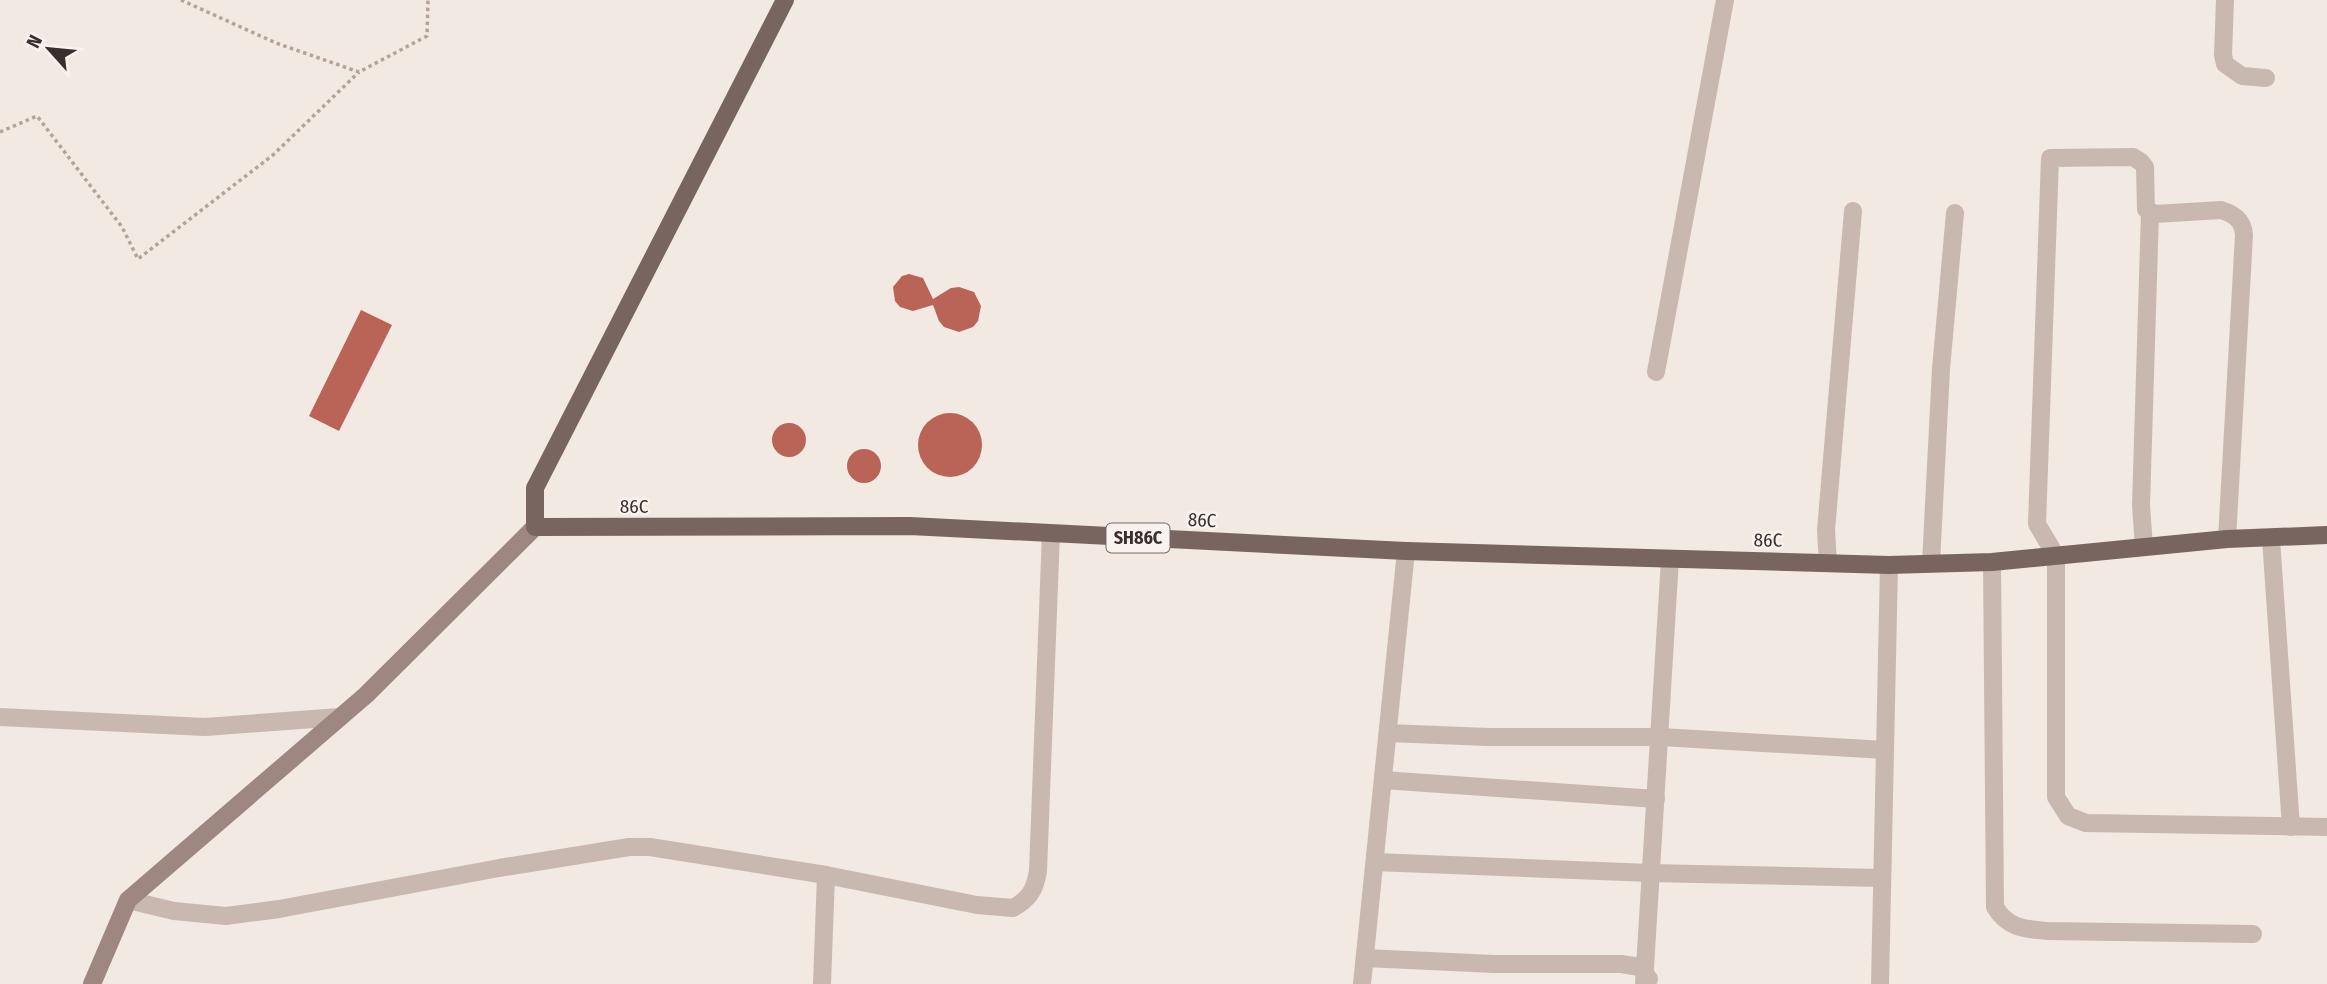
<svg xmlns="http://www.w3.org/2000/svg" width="2327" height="984" viewBox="0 0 2327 984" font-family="'Fira Sans Condensed',sans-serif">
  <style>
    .building { fill: #ba6457 }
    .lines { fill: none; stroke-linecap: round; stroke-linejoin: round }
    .path { stroke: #b5a299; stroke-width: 3.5; stroke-dasharray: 3.5 3.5; stroke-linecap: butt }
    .street { stroke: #c9b8af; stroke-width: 18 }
    .secondary { stroke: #9d8780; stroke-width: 18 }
    .primary { stroke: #79655f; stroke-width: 18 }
    .labels { text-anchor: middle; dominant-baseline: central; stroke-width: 5; stroke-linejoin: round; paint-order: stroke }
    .shield { fill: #f9f3ef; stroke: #736a66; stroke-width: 2 }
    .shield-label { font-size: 18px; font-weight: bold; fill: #392f2c }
    .street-label { font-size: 19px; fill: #392f2c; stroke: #f9f3ef }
  </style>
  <rect width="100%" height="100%" fill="#f2e9e2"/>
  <g class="building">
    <polygon points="909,274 923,278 933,299 951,288 959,287 974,292 981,306 978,321 973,327 959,332 944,327 939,321 933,305 913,311 900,307 895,301 893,287 902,276"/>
    <polygon points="361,310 392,325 339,431 309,416"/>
    <circle cx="950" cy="445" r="32"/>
    <circle cx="789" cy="440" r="17"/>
    <circle cx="864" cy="466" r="17"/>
  </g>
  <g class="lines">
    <g class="path">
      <polyline points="181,0 276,43 359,72 427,36 428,0"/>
      <polyline points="0,132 37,116 122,227 138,259 273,155 359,72"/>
    </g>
    <g class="street">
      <polyline points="2225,0 2223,55 2225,64 2242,76 2266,78"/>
      <polyline points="1656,372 1725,0"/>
      <path d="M 2227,539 L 2244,235 C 2243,220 2234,214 2221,210 L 2155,214 L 2146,209 L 2145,167 L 2141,162 L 2133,157 L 2050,158 L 2037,524 L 2056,556 L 2056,797 L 2068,816 L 2086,823 L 2327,827"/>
      <polyline points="2271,539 2291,827"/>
      <polyline points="2144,547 2141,505 2150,213"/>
      <path d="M 1992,562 L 1995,907 C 2008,929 2026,929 2048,931 L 2253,934"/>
      <polyline points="1828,563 1826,530 1853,211"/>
      <polyline points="1931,563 1941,369 1955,213"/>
      <polyline points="0,717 205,727 340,717"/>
      <polyline points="1388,733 1488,737 1661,737 1885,750"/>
      <polyline points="1383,780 1656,799"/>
      <polyline points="1375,862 1650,873 1882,878"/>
      <path d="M 128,900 L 174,911 L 226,916 L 279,909 L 499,868 L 629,847 L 650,847 L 826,875 L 977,905 L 1013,908 C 1029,899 1035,890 1038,871 L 1051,533"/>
      <polyline points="1365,958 1494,964 1621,964 1640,967 1649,979"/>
      <polyline points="822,984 826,875"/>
      <polyline points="1362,984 1406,551"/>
      <polyline points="1644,984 1670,559"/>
      <polyline points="1880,984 1889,565"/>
    </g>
    <polyline class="secondary" points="92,984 128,900 366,695 535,527"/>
    <polyline class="primary" points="785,0 535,488 535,527 910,526 1406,551 1889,565 1992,562 2227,539 2327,535"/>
  </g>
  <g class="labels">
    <rect class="shield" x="1106.5" y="523.5" width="63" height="29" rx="5"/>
    <g class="shield-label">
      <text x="1138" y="538">SH86C</text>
    </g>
    <g class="street-label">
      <text x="634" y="506">86C</text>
      <text transform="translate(1202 520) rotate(3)">86C</text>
      <text transform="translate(1768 540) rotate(1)">86C</text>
    </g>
  </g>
  <g transform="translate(49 49) rotate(297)" stroke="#f9f3ef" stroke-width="5" paint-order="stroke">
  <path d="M0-5L12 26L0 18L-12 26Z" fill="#392f2c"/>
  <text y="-10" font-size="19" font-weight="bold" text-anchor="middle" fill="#392f2c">N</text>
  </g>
</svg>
